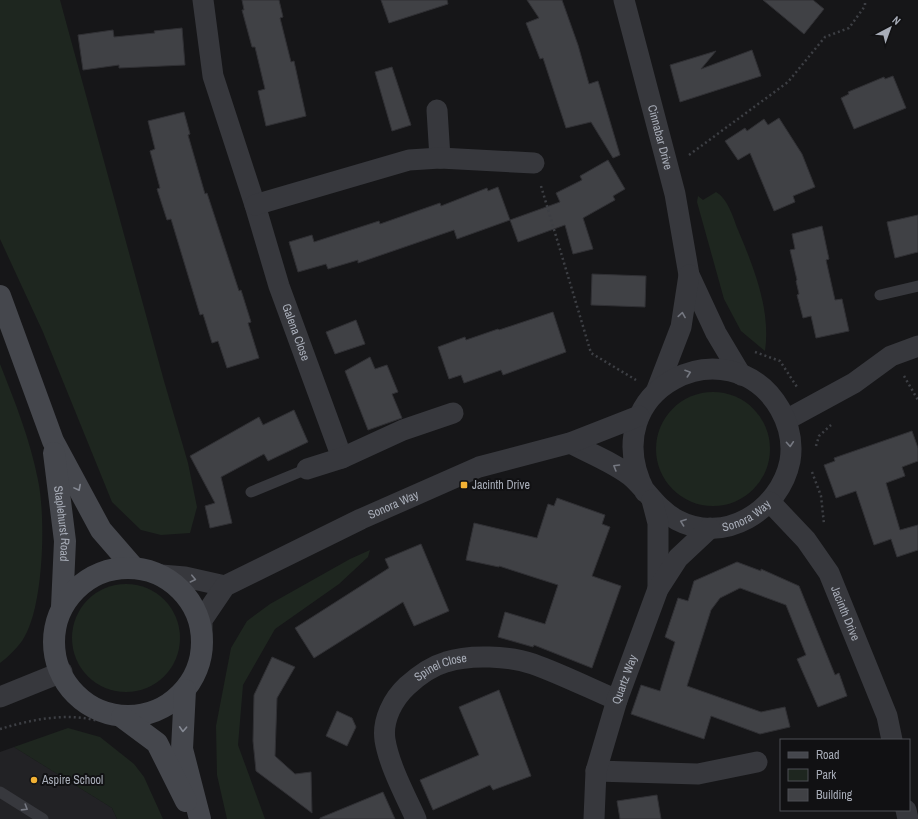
<svg xmlns="http://www.w3.org/2000/svg" width="918" height="819" viewBox="0 0 918 819" font-family="'Archivo Narrow',sans-serif">
  <style>
    .built { fill: #222225 }
    .green { fill: #1e261f }
    .building { fill: #404145; stroke: #303034 }
    .lines { fill: none; stroke-linecap: round; stroke-linejoin: round }
    .path { stroke: #3d3f44; stroke-width: 2.5; stroke-dasharray: 2 3; stroke-linecap: butt }
    .lane { stroke: #37383d; stroke-width: 11 }
    .street { stroke: #37383d; stroke-width: 21 }
    .secondary { stroke: #45474d; stroke-width: 22 }
    .oneway { stroke: #757881 }
    .oneway2 { stroke: #858993 }
    .poi-dot { fill: #f2b134; stroke: #111113; stroke-width: 1.5 }
    .labels { text-anchor: middle; dominant-baseline: central; stroke-width: 4; stroke-linejoin: round; paint-order: stroke }
    .street-label { font-size: 12px; fill: #a8adb8; stroke: #111113 }
    .poi-label { font-size: 12px; fill: #a8adb8; stroke: #111113; text-anchor: start }
  </style>
  <rect width="100%" height="100%" fill="#161618"/>
  <polygon class="built" points="14,747 112,808 117,819 0,819 0,752"/>
  <g class="green">
    <polygon points="0,0 60,0 164,381 188,463 197,507 190,533 161,535 141,530 112,502 43,332 0,239"/>
    <path d="M 716,192 C 728,199 733,217 738,230 C 754,268 771,310 765,351 L 741,331 L 724,299 L 697,202 L 698,196 L 703,200 Z"/>
    <path d="M 0,364 C 15,402 30,439 38,480 C 46,517 44,610 22,641 C 16,649 8,657 0,663 Z"/>
    <circle cx="713" cy="449" r="57"/>
    <polygon points="370,550 368,557 339,584 275,629 243,685 238,745 265,819 227,819 217,775 216,726 231,648 247,621 270,604 350,559"/>
    <circle cx="126" cy="638" r="54"/>
    <polygon points="68,728 100,737 134,764 144,777 163,819 117,819 112,808 14,747"/>
  </g>
  <g class="building">
    <polygon points="242,0 279,0 283,17 280,18 291,62 294,61 306,116 266,126 258,91 265,89 255,47 252,47 242,10 244,10"/>
    <polygon points="381,0 447,0 448,4 389,23"/>
    <polygon points="527,0 562,0 578,45 589,84 598,81 620,155 613,158 591,122 566,128 543,58 540,59 526,23 539,18"/>
    <polygon points="763,0 813,0 824,9 804,34"/>
    <polygon points="182,28 185,65 119,68 119,65 83,70 78,35 113,30 114,37 155,33 154,31"/>
    <polygon points="752,50 761,76 680,102 670,65 716,51 701,69"/>
    <polygon points="392,67 411,125 392,131 375,72"/>
    <polygon points="893,76 906,108 854,129 841,98 849,94 848,92 884,77 885,79"/>
    <polygon points="184,112 190,134 188,135 205,194 207,193 239,291 241,290 251,322 248,323 259,358 227,368 218,341 212,343 203,314 200,315 171,219 167,220 157,189 160,188 150,151 155,149 148,121"/>
    <polygon points="779,118 802,154 815,187 793,196 795,202 774,211 750,153 738,160 725,141 745,128 747,131 764,119 768,125"/>
    <polygon points="608,160 625,189 613,196 615,200 583,218 593,249 573,254 565,225 518,242 510,220 560,202 556,193 582,180 580,176"/>
    <polygon points="498,187 510,220 457,239 454,230 358,263 358,260 328,269 326,264 298,272 289,242 312,235 314,242 379,221 380,224 440,203 441,206 487,188 488,191"/>
    <polygon points="918,215 918,252 895,258 887,222"/>
    <polygon points="822,226 829,259 826,260 835,300 842,299 849,331 816,338 811,316 803,318 797,295 799,294 796,281 797,280 790,250 795,249 792,234"/>
    <polygon points="592,274 646,276 645,307 591,305"/>
    <polygon points="553,312 566,352 503,375 501,370 464,383 461,375 449,379 438,347 465,337 466,340 498,329 499,330"/>
    <polygon points="356,320 365,344 335,354 326,332"/>
    <polygon points="370,357 375,369 387,365 398,392 392,394 402,418 368,430 345,371"/>
    <polygon points="294,410 308,442 268,461 264,454 221,477 232,523 210,528 205,506 215,503 190,456 259,417 263,425"/>
    <polygon points="912,431 918,448 918,461 902,467 905,476 886,483 900,530 918,525 918,550 897,557 891,539 874,545 856,491 836,498 824,465 835,461 834,458"/>
    <polygon points="557,498 605,515 602,524 610,527 592,576 621,586 592,668 534,645 533,647 498,637 505,612 545,624 558,585 499,566 499,567 466,560 474,523 537,538 548,504 554,506"/>
    <polygon points="421,544 449,611 414,626 403,602 314,658 295,628 389,568 385,559"/>
    <polygon points="737,562 761,571 761,569 799,586 835,675 839,673 847,696 818,707 797,659 806,655 786,605 740,588 720,598 711,610 687,686 761,712 785,707 790,727 760,734 711,716 704,739 631,714 641,685 660,691 675,642 665,637 678,598 688,601 694,581"/>
    <polygon points="272,657 295,667 277,698 275,756 295,774 311,772 312,813 256,771 253,741 254,695"/>
    <polygon points="499,690 531,776 493,790 490,785 433,810 420,780 479,755 459,707"/>
    <polygon points="337,711 352,718 356,727 347,746 326,736"/>
    <polygon points="383,792 395,819 320,819 320,818"/>
    <polygon points="657,795 661,819 620,819 617,801"/>
  </g>
  <g class="lines">
    <g class="path">
      <polyline points="689,155 788,82 825,37 849,28 865,6 865,0"/>
      <polyline points="541,186 591,353 636,380"/>
      <polyline points="755,352 780,361 797,387"/>
      <polyline points="904,376 918,400"/>
      <polyline points="816,446 819,436 831,425"/>
      <polyline points="812,472 821,496 824,524"/>
      <path d="M 0,729 C 30,720 66,712 98,721"/>
    </g>
    <g class="lane">
      <polyline points="880,295 918,286"/>
      <polyline points="251,492 307,469"/>
      <polyline points="0,792 43,819"/>
    </g>
    <g class="street">
      <path id="s1" d="M 203,0 L 213,76 L 255,205 L 279,286 L 342,458"/>
      <path id="s2" d="M 624,0 L 675,194 L 689,275 L 716,333 L 741,375"/>
      <polyline points="437,110 440,158"/>
      <polyline points="255,205 409,160 440,158 534,163"/>
      <polyline points="656,392 681,327 689,275"/>
      <polyline points="786,420 854,383 891,356 918,346"/>
      <path id="s3" d="M 570,443 C 589,453 617,464 633,478 C 648,492 657,509 677,520 C 724,545 780,511 790,461 C 793,443 789,425 780,409 C 730,323 592,388 645,492"/>
      <polyline points="307,469 342,458 403,430 453,413"/>
      <polyline points="652,500 658,523 658,589"/>
      <path id="s4" d="M 770,502 L 806,540 L 829,573 L 887,716 L 892,740"/>
      <polyline points="161,575 185,577 225,586"/>
      <path id="s5" d="M 202,640 L 202,620 L 225,586 L 361,519 L 479,467 L 570,443 L 639,416"/>
      <polyline points="0,697 62,672"/>
      <polyline points="596,771 698,774 757,762"/>
      <polyline points="906,810 908,819"/>
      <path id="s6" d="M 416,819 C 405,795 389,765 385,740 C 382,720 393,699 407,686 C 418,676 432,666 446,662 C 470,654 509,656 533,664 C 561,674 589,688 617,700"/>
      <path id="s7" d="M 594,819 L 596,771 L 617,700 L 658,589 L 678,558 L 710,528"/>
    </g>
    <g class="secondary">
      <polyline points="0,296 53,441 101,530 134,568"/>
      <path id="s8" d="M 54,453 L 65,541 L 62,607"/>
      <circle cx="128" cy="642" r="74"/>
      <polyline points="185,690 182,749 200,819"/>
      <polyline points="122,717 157,743 186,801"/>
    </g>
  </g>
  <defs><path id="oneway-chevron" d="M-2-3.5L2.5 0L-2 3.5" fill="none" stroke-width="1.6" stroke-linecap="round" stroke-linejoin="round"/></defs>
  <g class="oneway">
    <use href="#oneway-chevron" transform="translate(682 315) rotate(-81)"/>
    <use href="#oneway-chevron" transform="translate(688 373) rotate(-19)"/>
    <use href="#oneway-chevron" transform="translate(790 444) rotate(86)"/>
    <use href="#oneway-chevron" transform="translate(616 467) rotate(-149)"/>
    <use href="#oneway-chevron" transform="translate(683 522) rotate(-160)"/>
    <use href="#oneway-chevron" transform="translate(193 579) rotate(13)"/>
    <use href="#oneway-chevron" transform="translate(25 808) rotate(32)"/>
  </g>
  <g class="oneway2">
    <use href="#oneway-chevron" transform="translate(78 488) rotate(62)"/>
    <use href="#oneway-chevron" transform="translate(183 729) rotate(93)"/>
  </g>
  <g class="poi-dot">
    <rect x="460" y="481" width="8" height="8" rx="2"/>
    <circle cx="34" cy="780" r="4"/>
  </g>
  <g class="labels">
    <g class="street-label">
      <text stroke="none"><textPath href="#s2" startOffset="142">Cinnabar Drive</textPath></text>
      <text stroke="none"><textPath href="#s1" startOffset="346">Galena Close</textPath></text>
      <text stroke="none"><textPath href="#s5" startOffset="248">Sonora Way</textPath></text>
      <text stroke="none"><textPath href="#s3" startOffset="207">Sonora Way</textPath></text>
      <text stroke="none"><textPath href="#s8" startOffset="71">Staplehurst Road</textPath></text>
      <text stroke="none"><textPath href="#s4" startOffset="136">Jacinth Drive</textPath></text>
      <text stroke="none"><textPath href="#s6" startOffset="185">Spinel Close</textPath></text>
      <text stroke="none"><textPath href="#s7" startOffset="144">Quartz Way</textPath></text>
    </g>
    <g class="poi-label">
      <text x="472" y="485">Jacinth Drive</text>
      <text x="42" y="780">Aspire School</text>
    </g>
  </g>
  <rect x="780" y="739" width="130" height="72" fill="#111113" stroke="#4d4f55"/>
  <rect x="788" y="752" width="20" height="6" fill="#45474d" stroke="#4d4f55"/>
  <text x="816" y="759" font-size="12" fill="#a8adb8">Road</text>
  <rect x="788" y="769" width="20" height="12" fill="#1e261f" stroke="#4d4f55"/>
  <text x="816" y="779" font-size="12" fill="#a8adb8">Park</text>
  <rect x="788" y="789" width="20" height="12" fill="#404145" stroke="#4d4f55"/>
  <text x="816" y="799" font-size="12" fill="#a8adb8">Building</text>
  <g transform="translate(890 28) rotate(41)" stroke="#111113" stroke-width="3" paint-order="stroke">
  <path d="M0-3L7 15L0 10L-7 15Z" fill="#a8adb8"/>
  <text y="-6" font-size="11" font-weight="bold" text-anchor="middle" fill="#a8adb8">N</text>
  </g>
</svg>
